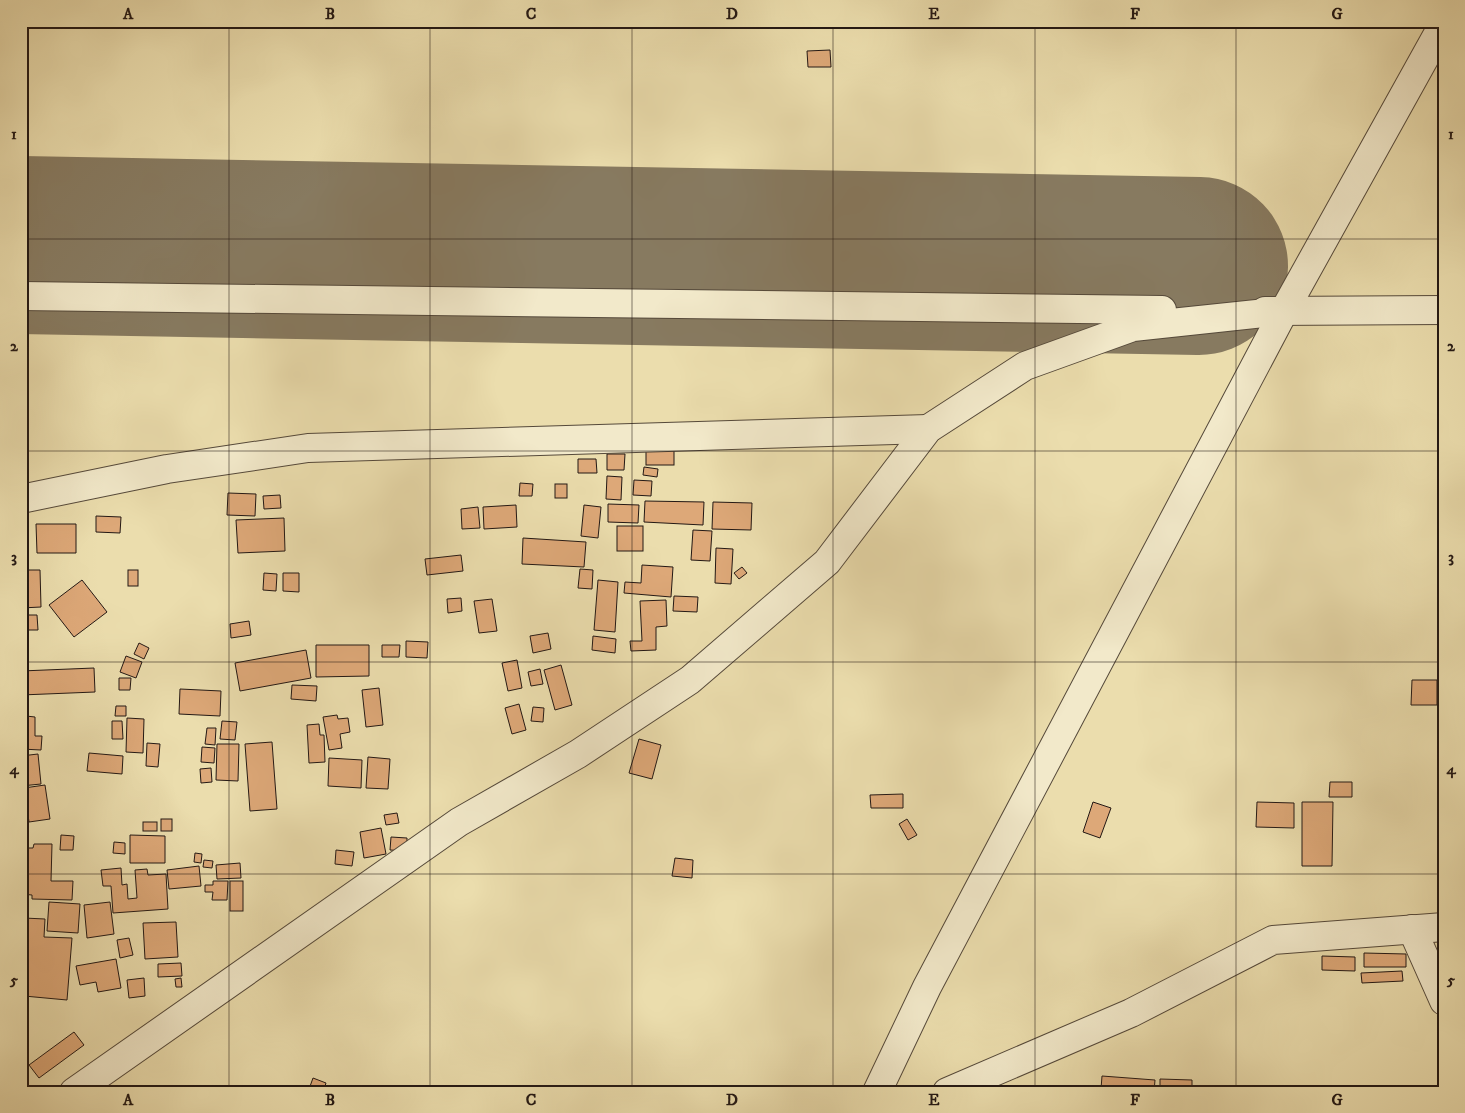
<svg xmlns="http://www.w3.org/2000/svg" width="1465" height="1113" viewBox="0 0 1465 1113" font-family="'IM FELL DW Pica',serif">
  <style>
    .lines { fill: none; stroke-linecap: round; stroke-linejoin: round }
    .runway { stroke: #877a60; stroke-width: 178 }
    .building { fill: #dda878; stroke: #231814 }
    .minor-casing { stroke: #55493a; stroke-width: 30 }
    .minor { stroke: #f2e9ca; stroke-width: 28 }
    .grid { fill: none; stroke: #231814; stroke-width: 1; stroke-opacity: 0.55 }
    .neatline { fill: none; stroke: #231814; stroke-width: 2 }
    .grid-label { font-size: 16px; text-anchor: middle; font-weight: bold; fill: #231814 }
  </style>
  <rect width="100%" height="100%" fill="#ebddad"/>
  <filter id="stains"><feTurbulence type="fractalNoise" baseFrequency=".004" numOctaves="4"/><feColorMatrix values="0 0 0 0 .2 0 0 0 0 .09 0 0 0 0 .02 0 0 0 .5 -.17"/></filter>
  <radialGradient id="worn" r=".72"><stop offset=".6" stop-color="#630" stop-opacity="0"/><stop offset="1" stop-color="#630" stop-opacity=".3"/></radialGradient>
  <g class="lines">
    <polyline class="runway" points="21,245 1199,266"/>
  </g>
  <g class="building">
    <polygon points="830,50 831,67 808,67 807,51"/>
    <rect x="646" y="450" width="28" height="15"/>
    <polygon points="607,454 625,454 624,470 607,470"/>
    <polygon points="578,459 596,459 597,473 578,473"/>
    <polygon points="644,467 658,469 657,477 643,475"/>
    <polygon points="607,476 622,477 621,500 606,499"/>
    <polygon points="634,480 652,481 651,496 633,495"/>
    <polygon points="520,483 533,484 532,496 519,496"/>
    <rect x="555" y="484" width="12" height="14"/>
    <polygon points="228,493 256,494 255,516 227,515"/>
    <polygon points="280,495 281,508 264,509 263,496"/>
    <polygon points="645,501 704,502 703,525 644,522"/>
    <polygon points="713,502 752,503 751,530 712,529"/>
    <polygon points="608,504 639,505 638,523 608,522"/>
    <polygon points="516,505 517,527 484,529 483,507"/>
    <polygon points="584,505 601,507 598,538 581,536"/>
    <polygon points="478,507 480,528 462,529 461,509"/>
    <polygon points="96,516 121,517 120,533 96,532"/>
    <polygon points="284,518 285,551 238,553 236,520"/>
    <polygon points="36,524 76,524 76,553 37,553"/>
    <rect x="617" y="526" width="26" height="25"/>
    <polygon points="21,527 27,527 28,549 21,549"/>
    <polygon points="693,530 712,531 710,561 691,560"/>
    <polygon points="523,538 586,542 584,567 522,564"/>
    <polygon points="716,548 733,549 731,584 715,583"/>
    <polygon points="461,555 463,571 427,575 425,559"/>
    <polygon points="642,565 673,567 671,597 624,593 625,582 641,583"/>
    <polygon points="742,567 747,573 739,579 734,573"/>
    <polygon points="580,569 593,570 592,589 578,588"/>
    <polygon points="21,570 40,570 41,607 21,608"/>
    <rect x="128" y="570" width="10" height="16"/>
    <polygon points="264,573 277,574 276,591 263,590"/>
    <polygon points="283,573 299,573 299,592 283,591"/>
    <polygon points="82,580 107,612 74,637 49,605"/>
    <polygon points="598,580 618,582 615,632 594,630"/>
    <polygon points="674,596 698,597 697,612 673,611"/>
    <polygon points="461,598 462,611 448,613 447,599"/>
    <polygon points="492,599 497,631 479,633 474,601"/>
    <polygon points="666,600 667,626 656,627 656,650 631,651 630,641 642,641 640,601"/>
    <polygon points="21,615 37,615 38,630 21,630"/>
    <polygon points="249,621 251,635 231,638 230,624"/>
    <polygon points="548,633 551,649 533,653 530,636"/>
    <polygon points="593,636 616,639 615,653 592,650"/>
    <polygon points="406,641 428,642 427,658 406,657"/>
    <polygon points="139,643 149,648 144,659 134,654"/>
    <polygon points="316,645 369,645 369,676 316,677"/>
    <polygon points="382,645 400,645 399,657 382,657"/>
    <polygon points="306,650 311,678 240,691 235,663"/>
    <polygon points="126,656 142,662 136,678 120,672"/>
    <polygon points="517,660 522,688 508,691 502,663"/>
    <polygon points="561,665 572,705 555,710 544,670"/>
    <polygon points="94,668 95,692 21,695 21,671"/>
    <polygon points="540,669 543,684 531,686 528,672"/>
    <polygon points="119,678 131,678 130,690 119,690"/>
    <polygon points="1412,680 1437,680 1437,705 1411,705"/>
    <polygon points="292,685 317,686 316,701 291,699"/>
    <polygon points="379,688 383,725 366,727 362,690"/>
    <polygon points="180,689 221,691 220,716 179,714"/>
    <polygon points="21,700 27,700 26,716 35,717 35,736 42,736 41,750 21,749"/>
    <polygon points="519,704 526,730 512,734 505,708"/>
    <polygon points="116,706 126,706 126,716 115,716"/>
    <polygon points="533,707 544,708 543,722 531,721"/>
    <polygon points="337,715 338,719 348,718 350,732 340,734 342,748 329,750 323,717"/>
    <polygon points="127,718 144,719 143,753 126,752"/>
    <polygon points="112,721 122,721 123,739 112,739"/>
    <polygon points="222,721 237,722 235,740 220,739"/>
    <polygon points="319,724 320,735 324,735 325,762 309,763 307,725"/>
    <polygon points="207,728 216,728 215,745 205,744"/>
    <polygon points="639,739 661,745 652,779 629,773"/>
    <polygon points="272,742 277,809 250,811 245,744"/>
    <polygon points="147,743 160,744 158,767 146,766"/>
    <polygon points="217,744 239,744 238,781 216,780"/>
    <polygon points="202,747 215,748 214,763 201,762"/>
    <polygon points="89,753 123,756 122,774 87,771"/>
    <polygon points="38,754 41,784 21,786 21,756"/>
    <polygon points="368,757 390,759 388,789 366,788"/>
    <polygon points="329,758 362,760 361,788 328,786"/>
    <polygon points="211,768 212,782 201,783 200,769"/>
    <polygon points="1330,782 1352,782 1352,797 1329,797"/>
    <polygon points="45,785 50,819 29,822 24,788"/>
    <polygon points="903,794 903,808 871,808 870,795"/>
    <polygon points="1093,802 1111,808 1100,838 1083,832"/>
    <polygon points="1257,802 1294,803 1294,828 1256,827"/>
    <polygon points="1302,802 1333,802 1332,866 1302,866"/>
    <polygon points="397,813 399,823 386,825 384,815"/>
    <rect x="161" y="819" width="11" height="12"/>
    <polygon points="907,819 917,835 908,840 899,824"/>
    <rect x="143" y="822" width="14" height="9"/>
    <polygon points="381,828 386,854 364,858 360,832"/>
    <polygon points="61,835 74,836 73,850 60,850"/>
    <polygon points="130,835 165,836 165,863 130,863"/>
    <polygon points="391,837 407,838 407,851 390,850"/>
    <polygon points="114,842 125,843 125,854 113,853"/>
    <polygon points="34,844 52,844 51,881 73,881 72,900 32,899 32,895 21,894 21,848 33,848"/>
    <polygon points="336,850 354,852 352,866 335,864"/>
    <polygon points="195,853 202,854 201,863 194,862"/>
    <polygon points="675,858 693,860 692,878 672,876"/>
    <polygon points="204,860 213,861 212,868 203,867"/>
    <polygon points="240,863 241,878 217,879 216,865"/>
    <polygon points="199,866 201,886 169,889 167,870"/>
    <polygon points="121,868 122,885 127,884 128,899 137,898 135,870 147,869 148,875 166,874 168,909 113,913 111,886 103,886 101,870"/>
    <polygon points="213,881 228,881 227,900 212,900 213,892 205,892 205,885 213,885"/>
    <rect x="230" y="881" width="13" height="30"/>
    <polygon points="49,902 80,904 78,933 47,931"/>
    <polygon points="110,902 114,934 87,938 84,905"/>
    <polygon points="24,918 45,919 44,937 72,938 67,1000 24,996 23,1010 21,1009 21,958"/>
    <polygon points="176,922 178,957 145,959 143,923"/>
    <polygon points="129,938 133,955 120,958 117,940"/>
    <polygon points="1364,953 1406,954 1406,967 1364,967"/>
    <polygon points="1322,956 1355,957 1355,971 1322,970"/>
    <polygon points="116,959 121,988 98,992 96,982 80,985 76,966"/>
    <polygon points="181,963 182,976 158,977 158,964"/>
    <polygon points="1402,971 1403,981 1362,983 1361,973"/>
    <polygon points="144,978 145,996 129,998 127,980"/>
    <polygon points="181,978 182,987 176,987 175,979"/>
    <polygon points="74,1032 84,1045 39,1078 29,1065"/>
    <polygon points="1102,1076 1155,1080 1154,1092 1101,1089"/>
    <polygon points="313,1078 326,1083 323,1092 308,1092"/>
    <polygon points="1160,1079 1192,1080 1192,1092 1160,1092"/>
    <polygon points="1310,1088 1343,1090 1343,1092 1310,1092"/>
  </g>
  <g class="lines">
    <g class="minor-casing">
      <g id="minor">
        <polyline points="21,296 1162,310"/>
        <polyline points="1265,311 1444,310"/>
        <polyline points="21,499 167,469 308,448 928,429"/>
        <polyline points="1412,929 1444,1001"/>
        <polyline points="74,1092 459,822 578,754 690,680 827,562 928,429 1025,366 1133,327 1284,311"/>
        <polyline points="877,1092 927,987 1284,311 1444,23"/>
        <polyline points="947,1092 1131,1013 1273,940 1444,927"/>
      </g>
    </g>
    <use href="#minor" class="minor"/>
  </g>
  <path class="grid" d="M 229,21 L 229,1092M 430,21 L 430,1092M 632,21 L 632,1092M 833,21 L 833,1092M 1035,21 L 1035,1092M 1236,21 L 1236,1092M 21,239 L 1444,239M 21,451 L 1444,451M 21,662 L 1444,662M 21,874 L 1444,874"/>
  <rect width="1465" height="1113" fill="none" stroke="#ebddad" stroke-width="55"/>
  <rect x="28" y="28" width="1410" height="1058" class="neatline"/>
  <g class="grid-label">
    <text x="128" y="19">A</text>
    <text x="330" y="19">B</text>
    <text x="531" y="19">C</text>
    <text x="732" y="19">D</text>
    <text x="934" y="19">E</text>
    <text x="1135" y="19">F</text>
    <text x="1337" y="19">G</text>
    <text x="14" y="139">1</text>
    <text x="1451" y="139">1</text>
    <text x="14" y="351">2</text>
    <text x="1451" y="351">2</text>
    <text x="14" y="562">3</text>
    <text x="1451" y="562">3</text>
    <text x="14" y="774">4</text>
    <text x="1451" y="774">4</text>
    <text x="14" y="985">5</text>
    <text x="1451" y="985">5</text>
    <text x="128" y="1105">A</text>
    <text x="330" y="1105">B</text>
    <text x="531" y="1105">C</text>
    <text x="732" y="1105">D</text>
    <text x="934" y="1105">E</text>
    <text x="1135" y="1105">F</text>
    <text x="1337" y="1105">G</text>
  </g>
  <rect width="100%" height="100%" filter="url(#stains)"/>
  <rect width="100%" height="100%" fill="url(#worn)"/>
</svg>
